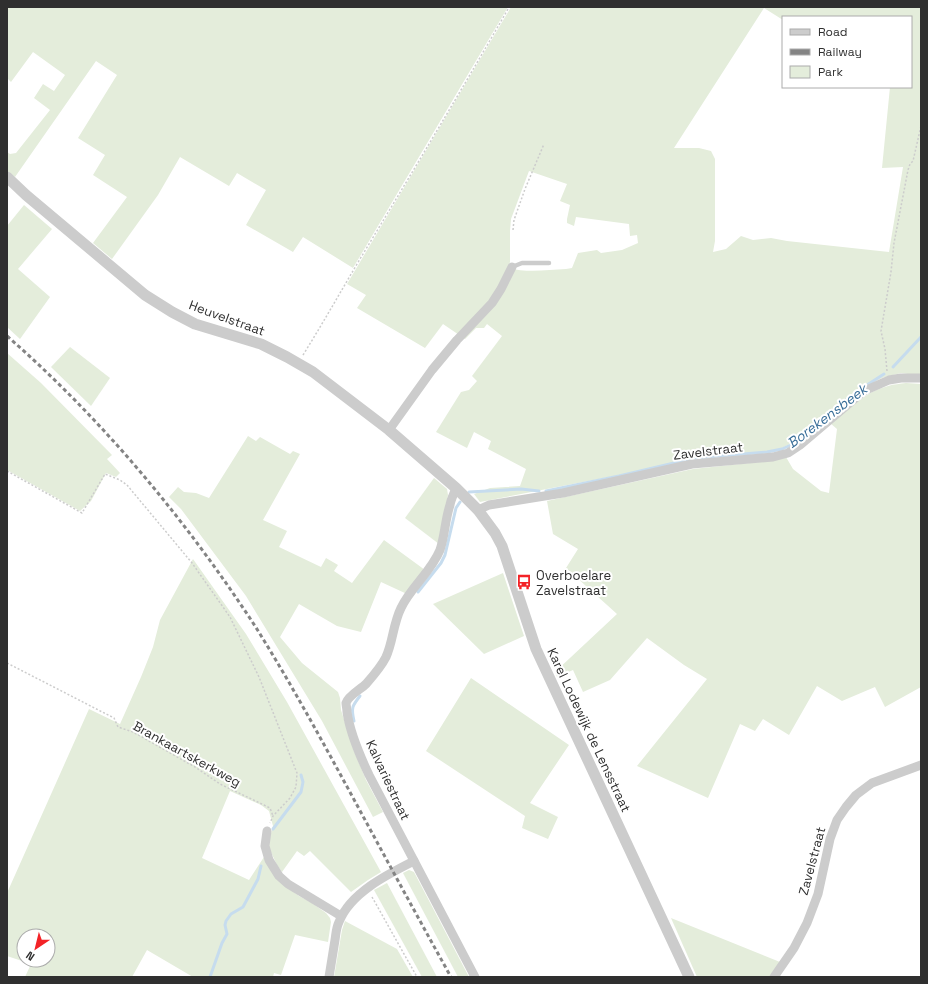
<svg xmlns="http://www.w3.org/2000/svg" width="928" height="984" viewBox="0 0 928 984" font-family="'Space Grotesk',sans-serif">
  <style>
    .green { fill: #e4eddb; fill-rule: evenodd }
    .lines { fill: none; stroke-linecap: round; stroke-linejoin: round }
    .stream { stroke: #c6dcee; stroke-width: 3 }
    .path { stroke: #ccc; stroke-width: 1.5; stroke-dasharray: 2 2; stroke-linecap: butt }
    .service { stroke: #ccc; stroke-width: 4.5 }
    .minor { stroke: #ccc; stroke-width: 9 }
    .tertiary { stroke: #ccc; stroke-width: 11 }
    .rail { stroke: #848484; stroke-width: 3; stroke-dasharray: 4 3; stroke-linecap: butt }
    .labels { text-anchor: middle; dominant-baseline: central; stroke-width: 4; stroke-linejoin: round; paint-order: stroke }
    .street-label { font-size: 13px; fill: #2f2f2f; stroke: #fff }
    .poi-label { font-size: 13px; fill: #2f2f2f; stroke: #fff; text-anchor: start }
    .water-label { font-size: 14px; font-style: italic; fill: #366c97; stroke: #fff }
  </style>
  <rect width="100%" height="100%" fill="#fff"/>
  <g class="green">
    <polygon points="7,7 508,7 353,268 303,237 293,252 246,225 266,190 237,173 229,186 180,157 158,195 112,259 93,243 127,197 93,175 105,155 78,138 117,75 96,61 15,177 7,171 7,152 10,154 16,153 50,110 34,98 43,84 54,91 65,75 33,52 11,82 7,78"/>
    <path d="M 511,7 L 921,7 L 921,376 L 901,373 L 885,377 L 859,388 L 800,439 L 780,449 L 766,453 L 694,458 L 640,471 L 480,502 L 474,494 L 490,488 L 520,486 L 526,469 L 488,449 L 491,441 L 474,432 L 467,448 L 436,432 L 461,392 L 469,390 L 477,381 L 472,376 L 502,336 L 487,324 L 484,328 L 476,328 L 465,339 L 443,324 L 425,348 L 357,308 L 366,295 L 347,284 ZM 764,8 L 783,20 L 783,17 L 911,17 L 911,87 L 890,87 L 882,168 L 903,167 L 889,252 L 787,241 L 771,238 L 753,240 L 741,236 L 726,249 L 713,252 L 715,241 L 715,159 L 711,151 L 699,148 L 674,148 ZM 529,171 L 567,184 L 560,201 L 570,205 L 567,219 L 567,223 L 574,226 L 576,217 L 629,224 L 630,236 L 637,235 L 638,243 L 622,250 L 601,253 L 597,250 L 578,253 L 572,268 L 566,269 C 547,270 527,273 508,268 L 510,262 L 510,231 L 511,219 Z"/>
    <polygon points="24,205 52,229 18,269 50,297 20,339 7,327 7,226"/>
    <polygon points="70,347 110,378 91,406 51,367"/>
    <polygon points="7,353 41,383 112,455 107,459 120,473 116,477 106,473 91,501 80,511 7,470"/>
    <path d="M 906,383 L 921,384 L 921,687 L 885,707 L 875,687 L 842,701 L 817,686 L 789,735 L 763,719 L 755,731 L 740,724 L 708,798 L 637,766 L 707,679 L 684,665 L 647,638 L 610,680 L 583,692 L 573,670 L 557,677 L 555,672 L 617,614 L 566,568 L 578,549 L 553,534 L 547,501 L 693,469 L 770,461 L 786,457 L 793,469 L 821,491 L 829,493 L 837,429 L 830,423 C 848,408 865,392 888,386 C 894,384 900,384 906,383 Z"/>
    <polygon points="248,436 256,441 260,437 290,454 293,451 300,454 263,520 287,531 279,547 321,567 326,558 338,565 334,571 352,583 384,540 425,570 407,594 381,582 361,632 337,626 299,604 280,637 302,663 338,692 340,698 341,710 354,751 366,780 383,812 373,817 322,721 246,596 181,509 169,497 178,487 184,492 196,493 209,498"/>
    <polygon points="434,478 447,489 448,495 439,544 405,518"/>
    <path d="M 193,559 L 246,634 L 287,702 L 381,872 L 368,880 L 351,892 L 310,851 L 304,856 L 297,851 L 282,872 L 277,865 L 269,848 L 270,837 L 273,826 L 269,811 L 261,805 L 230,791 L 202,858 L 249,880 L 264,857 L 287,887 L 299,896 L 312,903 L 326,913 L 330,918 L 331,922 L 328,942 L 295,935 L 281,975 L 274,973 L 273,977 L 193,977 L 147,950 L 132,977 L 25,977 L 31,964 L 7,956 L 7,893 L 89,709 L 120,724 L 141,677 L 153,647 L 160,620 ZM 24,936 L 48,936 L 48,960 L 24,960 Z"/>
    <polygon points="503,573 524,636 484,654 433,604"/>
    <polygon points="471,678 569,745 530,803 558,817 548,839 522,828 525,816 426,751"/>
    <polygon points="409,870 414,872 469,977 458,977 403,873"/>
    <polygon points="387,883 437,977 422,977 374,890"/>
    <polygon points="671,918 780,962 769,977 697,977"/>
    <polygon points="345,921 397,949 413,977 334,977 342,930"/>
  </g>
  <g class="lines">
    <g class="stream">
      <polyline points="893,367 921,337"/>
      <polyline points="867,385 884,374"/>
      <polyline points="812,429 851,396"/>
      <polyline points="696,458 767,452 782,449 793,444 802,437"/>
      <polyline points="546,491 619,476 691,459"/>
      <polyline points="469,492 521,489 539,491"/>
      <polyline points="418,592 441,563 445,555 456,508 460,502"/>
      <path d="M 354,721 C 351,708 352,706 360,696"/>
      <polyline points="273,829 301,792 303,782 301,775"/>
      <polyline points="210,977 222,943 227,934 225,925 226,921 231,914 243,907 258,879 261,866"/>
    </g>
    <g class="path">
      <polyline points="513,230 514,220 525,189 544,144"/>
      <path d="M 303,355 C 323,323 341,291 360,259 C 410,176 460,93 508,9"/>
      <polyline points="887,371 885,349 881,331 891,272 894,243 908,170 910,164 913,161 921,126"/>
      <polyline points="7,471 82,513 105,474 120,480 127,485 192,563 230,617 259,677 297,773 296,787 290,798 273,816 270,823"/>
      <polyline points="7,663 114,718 118,727 133,732 195,767 220,784 264,805 270,808 273,816"/>
      <polyline points="372,897 417,977"/>
    </g>
    <polyline class="service" points="512,267 522,263 549,263"/>
    <g class="minor">
      <polyline points="389,430 432,370 457,340 492,303 501,289 512,267"/>
      <path d="M 456,488 C 454,494 451,499 450,505 C 445,520 445,535 440,550 C 431,572 411,587 401,608 C 393,624 393,642 386,657 C 381,667 373,676 366,684 C 361,689 348,696 346,703 C 346,705 347,709 347,712 C 350,733 360,756 369,775 L 475,977"/>
      <polyline points="478,510 489,505 563,493 692,464 773,457 788,453 800,445 853,400 864,391 889,380 901,378 921,378"/>
      <polyline points="267,831 265,846 269,860 279,876 288,884 341,916"/>
      <path d="M 329,977 C 331,965 333,953 335,940 C 336,934 336,928 339,922 C 350,893 388,874 414,861"/>
      <polyline points="774,977 794,948 807,923 818,894 830,839 837,820 846,807 856,795 872,783 921,765"/>
    </g>
    <polyline class="tertiary" points="7,177 26,195 145,295 172,312 195,324 261,344 287,357 313,372 389,430 456,488 478,510 495,533 502,546 536,649 689,977"/>
    <path class="rail" d="M 7,336 C 102,419 186,520 255,626 C 289,680 320,737 351,794 C 384,855 417,916 451,977"/>
  </g>
  <defs>
    <g id="bus-bare" transform="scale(1.2)"><path d="M-5-6H5V4H4V6H2V4H-2V6H-4V4H-5ZM-3.5-4V0h7V-4ZM-3.5 1.2v1.5H-2V1.2ZM2 1.2v1.5H3.5V1.2Z" fill="#f32327" stroke="#fff" stroke-width="2.5" paint-order="stroke"/></g>
  </defs>
  <g fill-rule="evenodd">
    <use href="#bus-bare" x="524" y="582"/>
  </g>
  <g class="labels">
    <g class="street-label">
      <text transform="translate(227 318) rotate(20)">Heuvelstraat</text>
      <text transform="translate(708 451) rotate(-7)">Zavelstraat</text>
      <text transform="translate(589 730) rotate(65)">Karel Lodewijk de Lensstraat</text>
      <text transform="translate(187 754) rotate(29)">Brankaartskerkweg</text>
      <text transform="translate(388 780) rotate(65)">Kalvariestraat</text>
      <text transform="translate(812 861) rotate(-75)">Zavelstraat</text>
    </g>
    <g class="poi-label">
      <text x="536" y="575">Overboelare<tspan x="536" dy="15">Zavelstraat</tspan></text>
    </g>
    <g class="water-label">
      <text transform="translate(827 416) rotate(-37)">Borekensbeek</text>
    </g>
  </g>
  <rect width="928" height="984" fill="none" stroke="#2f2f2f" stroke-width="16"/>
  <rect x="782" y="16" width="130" height="72" fill="#ffffff" stroke="#acacac"/>
  <rect x="790" y="29" width="20" height="6" fill="#cccccc" stroke="#acacac"/>
  <text x="818" y="36" font-size="12" fill="#2f2f2f">Road</text>
  <rect x="790" y="49" width="20" height="6" fill="#848484" stroke="#acacac"/>
  <text x="818" y="56" font-size="12" fill="#2f2f2f">Railway</text>
  <rect x="790" y="66" width="20" height="12" fill="#e4eddb" stroke="#acacac"/>
  <text x="818" y="76" font-size="12" fill="#2f2f2f">Park</text>
  <g transform="translate(36 948) rotate(215)"><circle r="19" fill="#ffffff" stroke="#acacac"/>
  <path d="M0-3L7 15L0 10L-7 15Z" fill="#f32327"/>
  <text y="-6" font-size="11" font-weight="bold" text-anchor="middle" fill="#2f2f2f">N</text>
  </g>
</svg>
